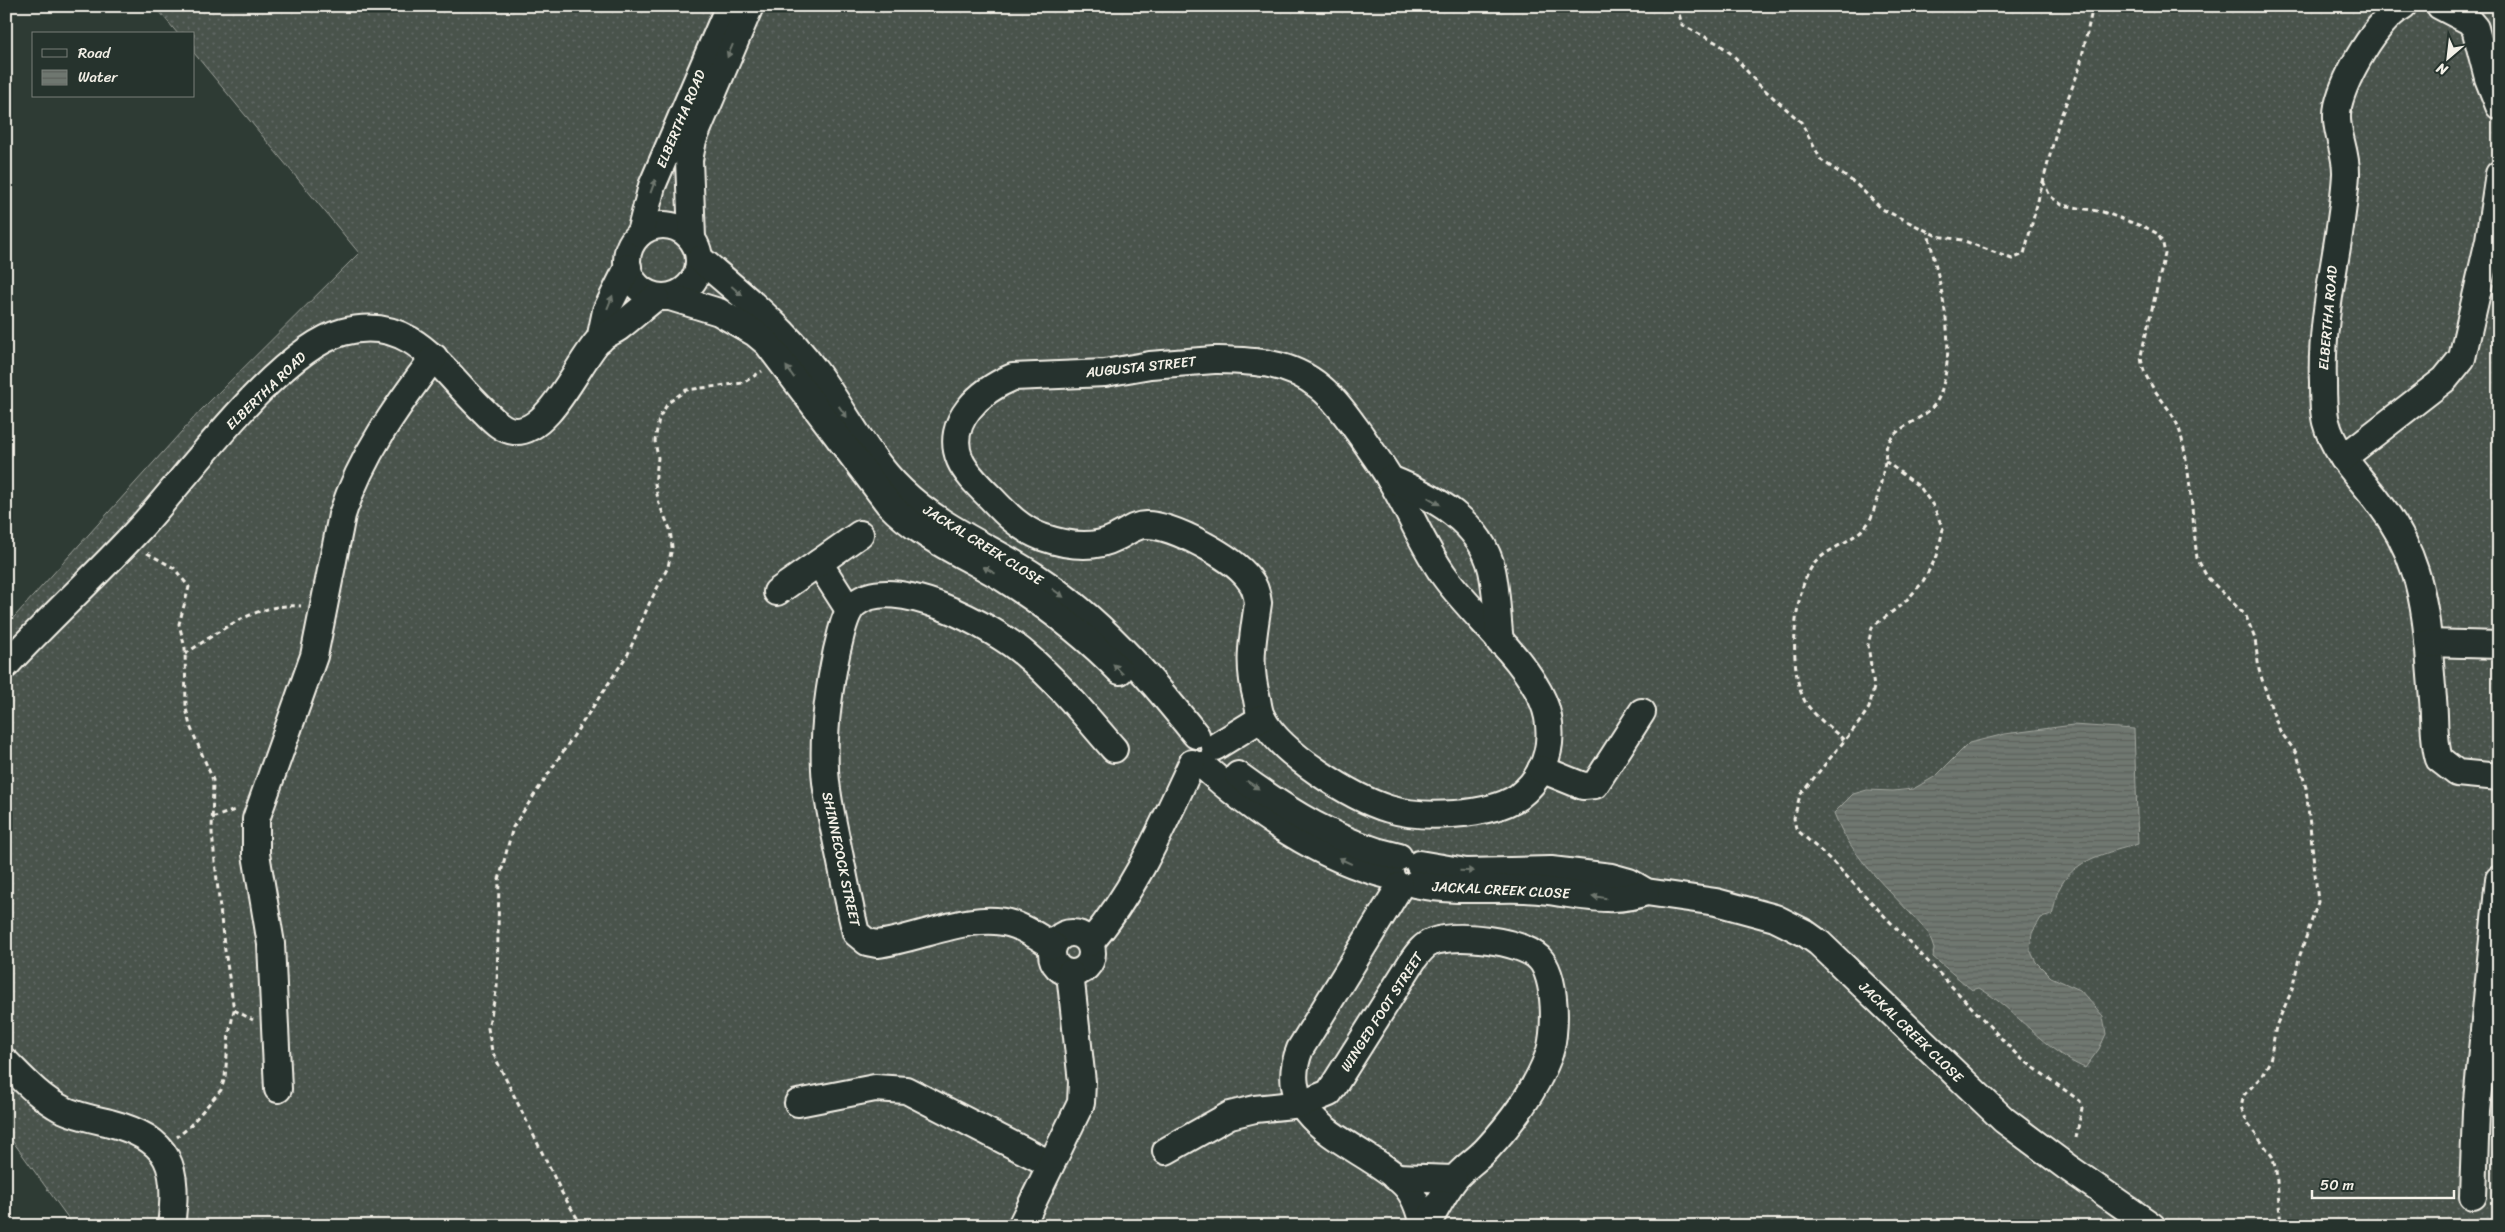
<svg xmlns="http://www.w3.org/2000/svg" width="2505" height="1232" viewBox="0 0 2505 1232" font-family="Sriracha,sans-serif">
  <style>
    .grass { fill: url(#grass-dots); stroke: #9ea29a }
    .water { fill: url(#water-rules); stroke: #a4a8a0 }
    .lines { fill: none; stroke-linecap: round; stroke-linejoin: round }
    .minor-casing { stroke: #f4f1e8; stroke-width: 30 }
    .path { stroke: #f4f1e8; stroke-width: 3; stroke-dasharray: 5 4; stroke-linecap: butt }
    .minor { stroke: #26332d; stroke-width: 26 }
    .oneway { fill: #6e766e }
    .labels { text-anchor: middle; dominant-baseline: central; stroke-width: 4; stroke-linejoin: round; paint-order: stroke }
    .street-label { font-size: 14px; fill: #f4f1e8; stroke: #26332d }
  </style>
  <defs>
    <pattern id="grass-dots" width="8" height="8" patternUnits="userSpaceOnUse" patternTransform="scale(1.25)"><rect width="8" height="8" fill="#48524c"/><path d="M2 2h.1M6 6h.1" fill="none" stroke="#636b66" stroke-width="1.8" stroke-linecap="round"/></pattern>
    <pattern id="water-rules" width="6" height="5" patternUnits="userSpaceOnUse" patternTransform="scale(1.25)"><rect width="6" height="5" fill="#6f7770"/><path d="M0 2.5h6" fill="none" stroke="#5c605b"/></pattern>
  </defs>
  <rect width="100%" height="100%" fill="#2e3b34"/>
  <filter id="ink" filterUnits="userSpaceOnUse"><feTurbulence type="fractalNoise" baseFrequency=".02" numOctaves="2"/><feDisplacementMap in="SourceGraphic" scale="10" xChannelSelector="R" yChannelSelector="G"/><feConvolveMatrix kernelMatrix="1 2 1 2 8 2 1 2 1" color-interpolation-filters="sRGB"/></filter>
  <g filter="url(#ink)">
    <polygon class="grass" points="155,6 2499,6 2499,1226 74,1226 6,1132 6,626 201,410 359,253 194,53 194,34 178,34"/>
    <path class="water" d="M 2073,725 L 2134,729 L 2138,844 C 2108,853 2074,858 2059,889 C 2055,896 2055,907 2052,915 L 2041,918 L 2032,933 L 2030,950 L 2036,962 L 2051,977 L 2080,990 L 2103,1016 L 2106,1034 L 2099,1049 L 2085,1068 C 2044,1051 2017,1010 1979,988 L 1972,990 L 1933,957 L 1934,949 L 1929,934 C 1897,896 1851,860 1834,813 L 1853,794 L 1867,790 L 1893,791 L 1913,789 L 1936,776 L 1969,743 L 2005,734 Z"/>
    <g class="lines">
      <g class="minor-casing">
        <g id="minor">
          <path d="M 2403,6 C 2376,21 2345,76 2338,106 C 2333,128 2347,151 2346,174 C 2342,244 2320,311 2323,382 C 2323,396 2323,410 2326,422 C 2334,453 2358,475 2377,500 C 2393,521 2407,545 2415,571 C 2428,611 2429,656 2433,699 C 2435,718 2433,740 2439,759 L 2457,773 L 2499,777"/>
          <polyline points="2440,6 2469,21 2475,28 2488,78 2499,106"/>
          <circle cx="663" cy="261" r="36"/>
          <polyline points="640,233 652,186 729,6"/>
          <polyline points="692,238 689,160 693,140 750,6"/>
          <path d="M 700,259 C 741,294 784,328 816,372 C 844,410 868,459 902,491 C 940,528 992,548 1036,577 C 1100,619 1148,675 1196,735"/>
          <path d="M 670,297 L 719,312 L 755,333 L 767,343 L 888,503 C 921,538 966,555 1006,580 C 1047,606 1086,636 1120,671"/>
          <polyline points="600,340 606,311 628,267"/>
          <path d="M 1214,360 C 1252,361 1289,361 1320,387 C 1337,401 1349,419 1362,437 C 1371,451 1382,465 1390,479 C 1410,511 1423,547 1445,577 C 1474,617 1524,657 1543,701 C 1552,722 1552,749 1541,770 C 1536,780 1527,790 1518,797 C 1489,816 1422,819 1389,809 C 1352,798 1280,753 1262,718 C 1259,713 1258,705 1257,699 C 1247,663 1253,639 1258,603 C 1257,594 1255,586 1249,579 C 1233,557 1173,525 1146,525 C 1134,525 1126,533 1115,538 C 1092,550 1065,545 1042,537 C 1021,529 1006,514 991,498 C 980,487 966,474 960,460 C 944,422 981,390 1013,377 L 1105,373 L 1150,365 Z"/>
          <polyline points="2343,458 2445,379 2462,358 2489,240 2499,174"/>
          <path d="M 1390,479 C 1433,496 1481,522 1492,570 C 1497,593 1497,618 1500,642"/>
          <polyline points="819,563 849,610"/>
          <polyline points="777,592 860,534"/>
          <polyline points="2428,643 2499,645"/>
          <path d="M 6,665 C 49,618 97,575 140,528 C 188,476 277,350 343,332 C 413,313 442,372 485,412 C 493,420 502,430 514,431 C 549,434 578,362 599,340 C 604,335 612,332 618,328 C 631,318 643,307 656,297"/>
          <polyline points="1215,747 1262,718"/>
          <path d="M 1202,765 C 1256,814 1319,859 1391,876"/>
          <polyline points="1541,769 1583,786 1595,785 1642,712"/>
          <path d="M 1238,775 C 1287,811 1339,844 1399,857"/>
          <polyline points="1419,864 1466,872 1551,870 1611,877 1629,882 1646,892 1716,902 1775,918 1805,933 1819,943 2004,1120 2067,1167 2152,1226"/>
          <path d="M 1415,884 C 1452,892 1488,888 1525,889 C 1565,890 1608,907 1646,892"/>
          <path d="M 1400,886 L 1300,1049 C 1270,1124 1364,1144 1404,1184 C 1415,1195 1420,1211 1423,1226"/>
          <circle cx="1072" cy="953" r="20"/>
          <path d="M 1090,943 C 1135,891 1163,825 1192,763"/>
          <path d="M 1053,946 C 1040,938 1026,928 1012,924 C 973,911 917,940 877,944 L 867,942 L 856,933 C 849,905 844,876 838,848 C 833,822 826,796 825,769 C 823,730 829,688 837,650 C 841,636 844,613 855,604 C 893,572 994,627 1026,655 C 1059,683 1086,717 1114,749"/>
          <path d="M 6,1062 C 23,1079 40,1098 62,1109 C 77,1116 93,1119 110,1123 C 171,1139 179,1167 171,1226"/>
          <path d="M 278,1089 L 271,944 L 256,854 L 256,819 L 314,656 L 342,515 C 361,456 397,406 434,357"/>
          <polyline points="798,1103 875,1088 906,1090 1050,1164"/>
          <path d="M 1166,1151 L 1230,1115 L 1255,1109 L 1302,1104 L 1329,1093 L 1413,960 C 1418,953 1424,945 1432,942 C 1456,933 1520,940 1539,958 C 1557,976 1557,1035 1548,1057 C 1535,1091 1511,1123 1487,1149 C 1477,1160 1463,1168 1454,1180 C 1443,1194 1435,1211 1426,1226"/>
          <polyline points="1395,1177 1454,1179"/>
          <polyline points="2473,1196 2476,1111 2499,879"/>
          <polyline points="1021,1226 1081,1103 1082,1082 1070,973"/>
        </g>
      </g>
      <g class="path">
        <polyline points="1677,6 1682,25 1719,44 1734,56 1758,84 1801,122 1821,160 1855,183 1882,209 1937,236 1962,240 2012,259 2024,254 2059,121 2079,70 2093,6"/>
        <path d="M 2043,181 L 2050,196 L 2062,205 L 2103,212 L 2147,228 L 2158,234 L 2163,244 L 2165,254 L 2141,355 C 2142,386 2172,404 2180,432 C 2191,472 2192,517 2197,558 L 2207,577 L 2246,616 L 2255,639 L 2259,670 L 2273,713 L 2280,731 L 2297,754 L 2306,788 L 2318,902 L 2299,958 L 2292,990 L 2276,1026 L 2270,1061 L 2261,1077 L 2244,1095 L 2241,1107 L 2248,1124 L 2272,1156 L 2276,1170 L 2281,1226"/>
        <polyline points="1885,461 1920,487 1934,507 1943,529 1937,556 1922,583 1904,603 1872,627 1868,645 1874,687 1869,708 1858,724 1800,795 1794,818 1796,829 1832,861 2019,1057 2080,1101 2082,1108 2076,1138"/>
        <polyline points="147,553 174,568 189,587 179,624 185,648 186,708 190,726 213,780 212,833 223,937 234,1010 229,1034 225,1077 221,1090 187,1129 177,1137"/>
        <path d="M 185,654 C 220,631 257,602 301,606"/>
        <path d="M 1844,740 C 1832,729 1818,719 1808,706 C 1787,679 1792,590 1814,564 C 1826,548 1859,540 1870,520 C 1875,511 1883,474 1885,462 C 1886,456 1885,448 1888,443 C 1901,420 1932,421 1941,392 C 1958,339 1939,283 1928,232"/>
        <polyline points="212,818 235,810"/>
        <polyline points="234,1010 253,1020"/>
        <polyline points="582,1226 562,1193 492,1051 488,1028 497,988 499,880 513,827 628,654 649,604 668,567 672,547 670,529 659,504 655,484 658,458 655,441 659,418 668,403 686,390 743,383 762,371"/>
      </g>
      <use href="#minor" class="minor"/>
    </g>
    <defs><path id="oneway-solid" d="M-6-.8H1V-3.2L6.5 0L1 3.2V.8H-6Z" transform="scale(1.25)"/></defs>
    <g class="oneway">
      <use href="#oneway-solid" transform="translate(730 51) rotate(113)"/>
      <use href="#oneway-solid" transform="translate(653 186) rotate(-70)"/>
      <use href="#oneway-solid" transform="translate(737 291) rotate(41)"/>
      <use href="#oneway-solid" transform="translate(610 302) rotate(-68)"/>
      <use href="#oneway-solid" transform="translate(790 372) rotate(-125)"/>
      <use href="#oneway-solid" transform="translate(843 412) rotate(55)"/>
      <use href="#oneway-solid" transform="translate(1434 501) rotate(31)"/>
      <use href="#oneway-solid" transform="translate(989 570) rotate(-151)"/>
      <use href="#oneway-solid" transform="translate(1058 593) rotate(36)"/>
      <use href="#oneway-solid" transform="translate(1118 669) rotate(-134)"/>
      <use href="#oneway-solid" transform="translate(1253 785) rotate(34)"/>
      <use href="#oneway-solid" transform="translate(1345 861) rotate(-155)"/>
      <use href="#oneway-solid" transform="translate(1467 871) rotate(1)"/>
      <use href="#oneway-solid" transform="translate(1599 897) rotate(-171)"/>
    </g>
  </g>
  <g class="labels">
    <g class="street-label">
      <text transform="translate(681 119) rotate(-67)">ELBERTHA ROAD</text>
      <text transform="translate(2328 318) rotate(-85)">ELBERTHA ROAD</text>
      <text transform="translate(1141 367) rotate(-6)">AUGUSTA STREET</text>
      <text transform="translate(266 391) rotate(-44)">ELBERTHA ROAD</text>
      <text transform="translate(983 545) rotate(32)">JACKAL CREEK CLOSE</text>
      <text transform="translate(841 859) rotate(78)">SHINNECOCK STREET</text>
      <text transform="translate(1501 890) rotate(3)">JACKAL CREEK CLOSE</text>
      <text transform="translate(1382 1012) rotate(-57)">WINGED FOOT STREET</text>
      <text transform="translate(1911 1032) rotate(44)">JACKAL CREEK CLOSE</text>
    </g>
  </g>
  <rect width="2505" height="1232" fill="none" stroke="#26332d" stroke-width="25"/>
  <rect x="12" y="12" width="2480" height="1207" fill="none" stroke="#f4f1e8" stroke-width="2" filter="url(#ink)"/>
  <rect x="32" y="32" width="162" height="65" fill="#26332d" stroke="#787f78"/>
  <rect x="42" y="49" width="25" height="8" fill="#26332d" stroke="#787f78"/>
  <text x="78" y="58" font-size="15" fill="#f4f1e8">Road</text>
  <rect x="42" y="70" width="25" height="15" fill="url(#water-rules)" stroke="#787f78"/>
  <text x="78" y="82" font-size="15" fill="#f4f1e8">Water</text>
  <g transform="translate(2448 58) rotate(208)" stroke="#26332d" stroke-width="4" paint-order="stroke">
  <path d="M0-4L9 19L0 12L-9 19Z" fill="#f4f1e8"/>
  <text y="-8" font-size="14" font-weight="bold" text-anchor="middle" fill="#f4f1e8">N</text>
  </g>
  <path d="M2312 1190v8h142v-8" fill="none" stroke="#f4f1e8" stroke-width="2.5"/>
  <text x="2320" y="1190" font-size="15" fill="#f4f1e8" stroke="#26332d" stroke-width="4" paint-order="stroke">50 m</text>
</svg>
